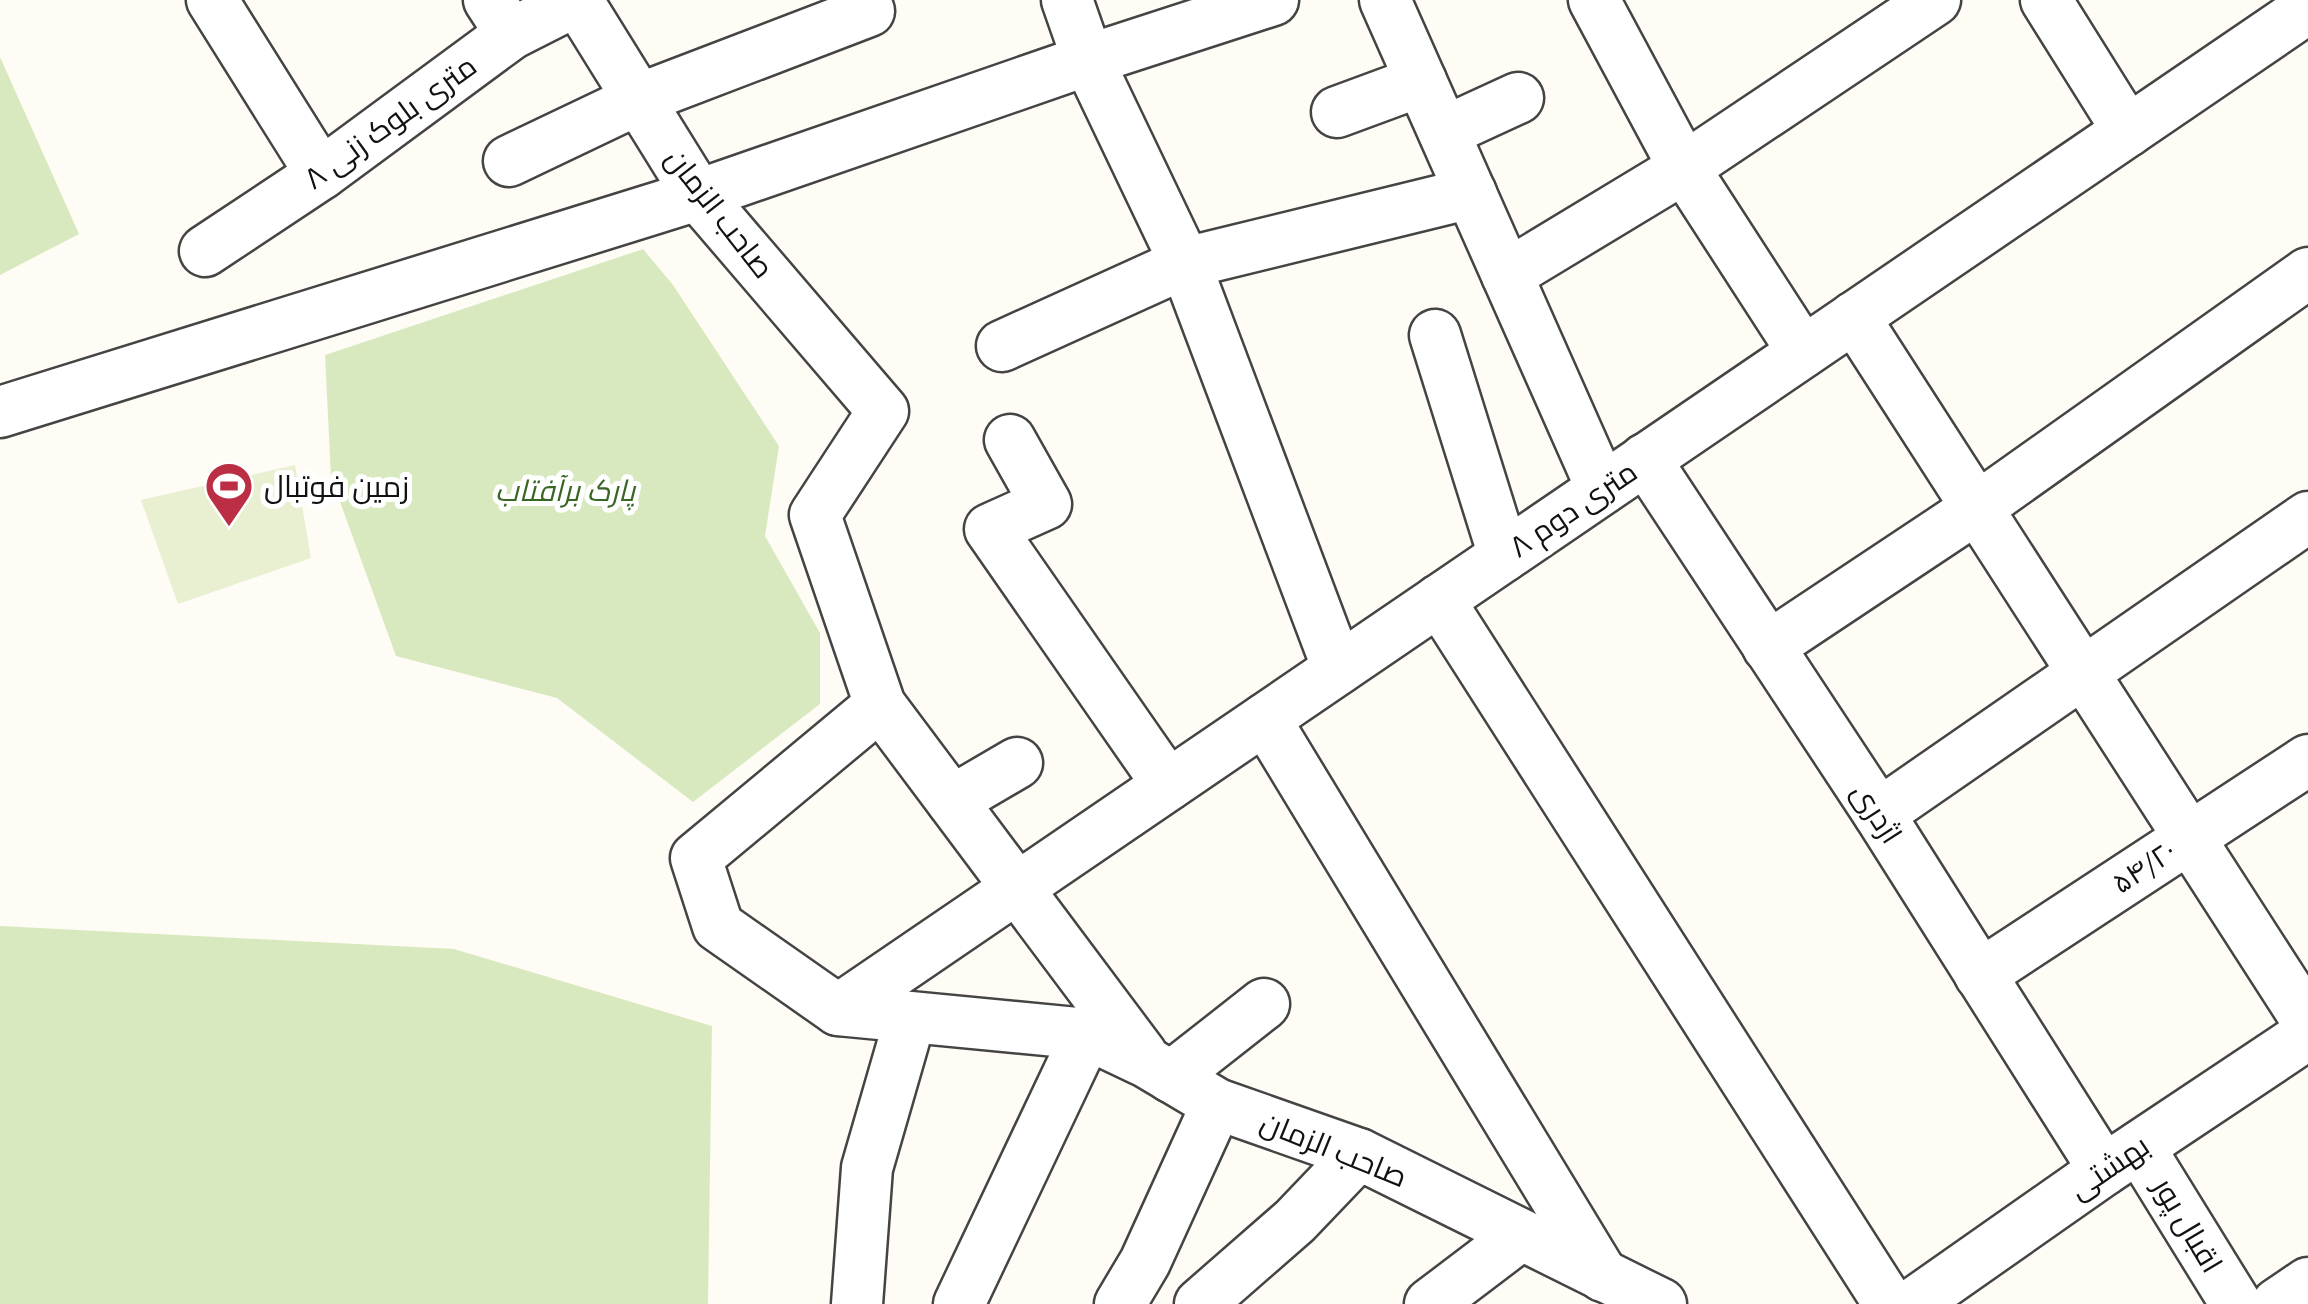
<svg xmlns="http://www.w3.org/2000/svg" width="2308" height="1304" viewBox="0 0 2308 1304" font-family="'Source Serif 4',Cairo,serif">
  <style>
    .green { fill: #d9e9bf }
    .pitch { fill: #e8f0d1 }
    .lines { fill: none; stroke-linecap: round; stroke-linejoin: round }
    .minor-casing { stroke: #444; stroke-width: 55 }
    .minor { stroke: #fff; stroke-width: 50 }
    .labels { text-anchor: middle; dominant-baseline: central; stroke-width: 10; stroke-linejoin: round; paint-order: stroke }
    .street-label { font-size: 30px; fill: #111; stroke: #fff }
    .poi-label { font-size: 30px; fill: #111; stroke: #fff; text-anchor: start }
    .park-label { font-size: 30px; font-style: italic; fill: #386723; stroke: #fff }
  </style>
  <rect width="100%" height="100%" fill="#fefcf5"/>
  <g class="green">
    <polygon points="0,57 79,234 0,275"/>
    <polygon points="643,249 673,285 779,446 765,536 820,633 820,704 693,802 557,698 396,656 331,477 325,355"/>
    <polygon points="0,926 454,949 712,1026 708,1304 0,1304"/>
  </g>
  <polygon class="pitch" points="295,465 311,558 178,604 141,500"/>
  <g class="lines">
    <g class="minor-casing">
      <g id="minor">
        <polyline points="212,0 321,174"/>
        <polyline points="489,0 511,34"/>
        <polyline points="577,0 698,195 883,411 815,515 880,705 1142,1055"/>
        <polyline points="1067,0 1088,60 1185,263 1338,669"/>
        <polyline points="1385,0 1602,489"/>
        <polyline points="1594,0 1684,168 1803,352"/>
        <polyline points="2046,0 2128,131"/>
        <polyline points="1337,112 1421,81"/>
        <polyline points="1444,132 1518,98"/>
        <polyline points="509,161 639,99 869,11"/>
        <polyline points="205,251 321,174 511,34 578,0"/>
        <polyline points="1507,275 1684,168 1935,0"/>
        <polyline points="1854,317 2308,1022"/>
        <polyline points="1435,335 1504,556"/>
        <polyline points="1002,346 1185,263 1471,193"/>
        <polyline points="0,412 698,195 1088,60 1273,0"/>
        <polyline points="1010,440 1046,504 990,529 1168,785"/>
        <polyline points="1645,459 1879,814 2104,1170"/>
        <polyline points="1439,600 1889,1304"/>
        <polyline points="1768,647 1977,508 2308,273"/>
        <polyline points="880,705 696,858 718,926 838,1010 1087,1034 1148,1063 1217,1104 1359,1154 1661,1304"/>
        <polyline points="1265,719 1603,1276"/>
        <polyline points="952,801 1017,763"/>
        <polyline points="1879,814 2308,517"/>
        <polyline points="1980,975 2308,760"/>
        <polyline points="838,1010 2308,8"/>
        <polyline points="1171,1077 1264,1004"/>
        <polyline points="2139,1147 2236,1304"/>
        <polyline points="857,1304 867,1168 910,1019"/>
        <polyline points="959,1304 1087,1034"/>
        <polyline points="1120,1304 1145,1262 1217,1104"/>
        <polyline points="1200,1304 1295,1221 1359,1154"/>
        <polyline points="1430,1304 1521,1235"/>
        <polyline points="1913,1304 2104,1170 2308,1034"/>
        <polyline points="2277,1304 2308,1283"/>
      </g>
    </g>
    <use href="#minor" class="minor"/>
  </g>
  <defs>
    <g id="stadium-pin" transform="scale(2.5)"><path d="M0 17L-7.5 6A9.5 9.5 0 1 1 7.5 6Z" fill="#bc2e43" stroke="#fff"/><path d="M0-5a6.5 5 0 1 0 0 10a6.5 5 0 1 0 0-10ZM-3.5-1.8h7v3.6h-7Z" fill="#fff"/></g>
  </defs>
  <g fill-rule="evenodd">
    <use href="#stadium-pin" x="229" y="486"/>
  </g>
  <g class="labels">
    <g class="street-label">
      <text transform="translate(390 122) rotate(-36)">۸ متری بلوک زنی</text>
      <text transform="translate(720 213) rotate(52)">صاحب الزمان</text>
      <text transform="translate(1573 509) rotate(-34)">۸ متری دوم</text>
      <text transform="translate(1877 813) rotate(57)">اژدری</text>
      <text transform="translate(2144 867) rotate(-33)">۵۴/۲۰</text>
      <text transform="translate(1334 1149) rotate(22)">صاحب الزمان</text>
      <text transform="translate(2109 1167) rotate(-34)">بهشتی</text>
      <text transform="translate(2188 1225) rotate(59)">اقبال پور</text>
    </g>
    <g class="poi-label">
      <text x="264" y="486">زمین فوتبال</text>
    </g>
    <g class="park-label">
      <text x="565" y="490">پارک برآفتاب</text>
    </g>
  </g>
</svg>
